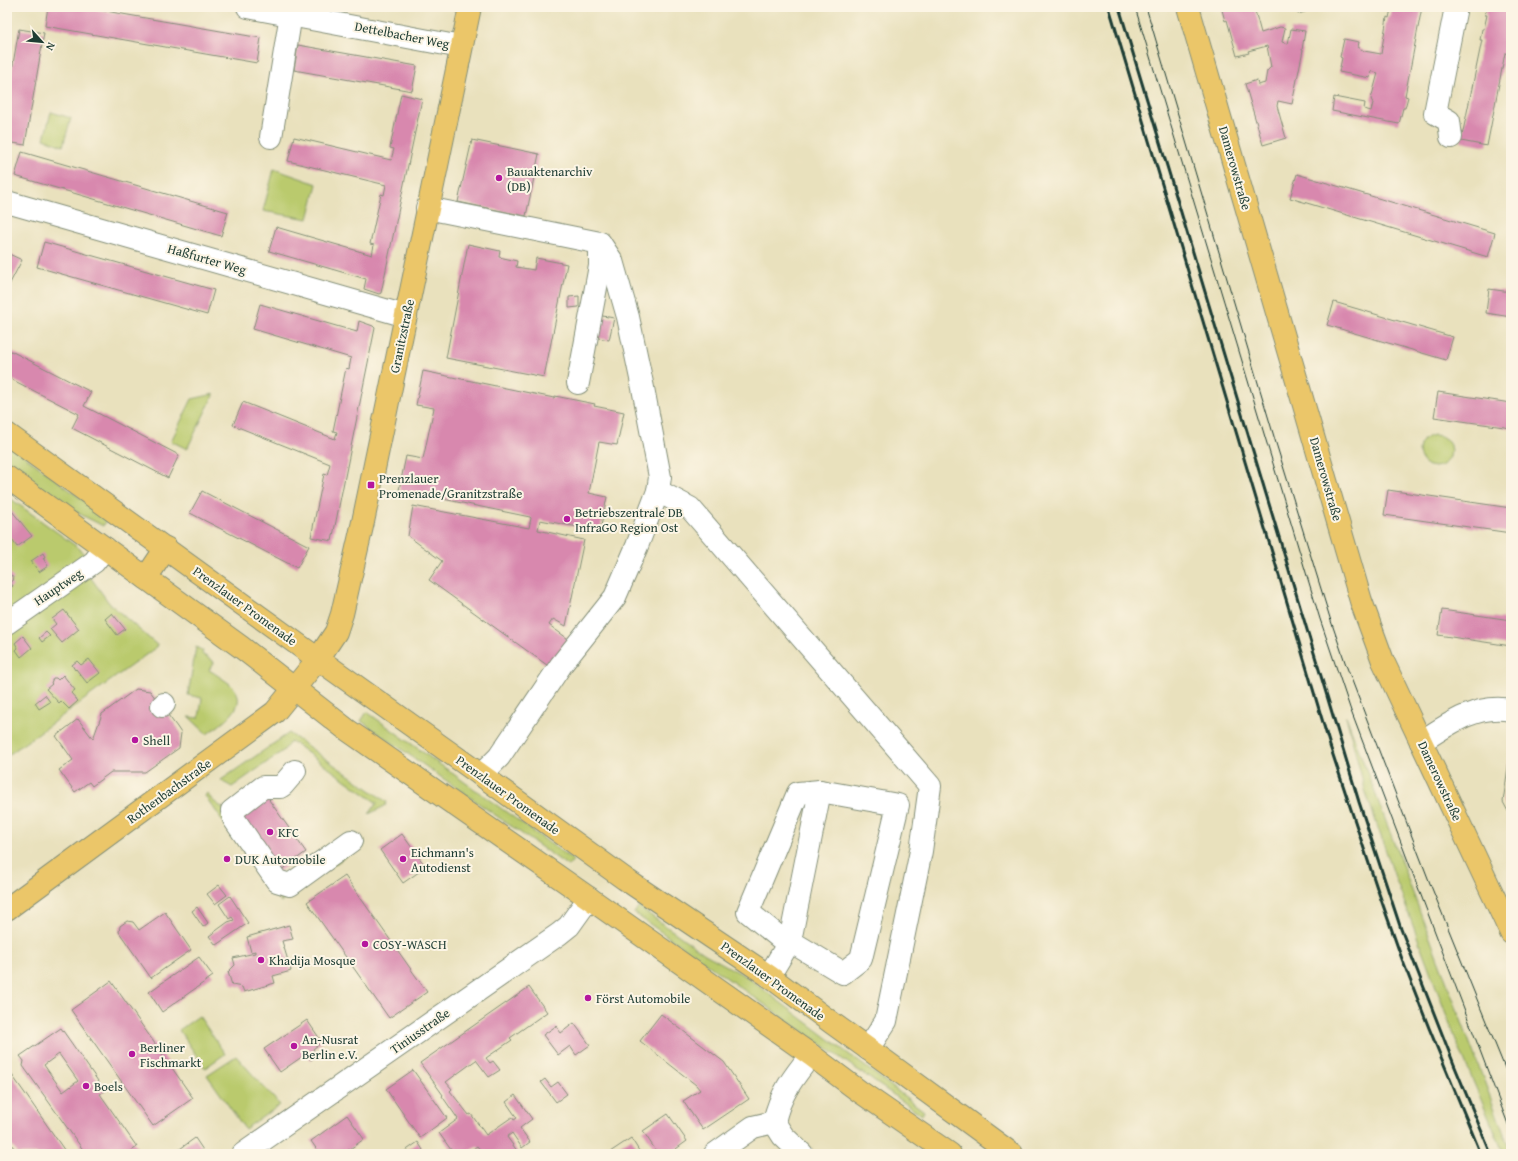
<svg xmlns="http://www.w3.org/2000/svg" width="1518" height="1161" viewBox="0 0 1518 1161" font-family="'Gentium Book Plus',serif">
  <style>
    .green { fill: #baca6d; stroke: #6c8450 }
    .building { fill: #d888ae; fill-rule: evenodd }
    .lines { fill: none; stroke-linecap: round; stroke-linejoin: round }
    .minor-casing { stroke: #848f78; stroke-width: 24 }
    .major-casing { stroke: #848f78; stroke-width: 24 }
    .minor { stroke: #fff; stroke-width: 22 }
    .major { stroke: #ebc669; stroke-width: 22 }
    .tram { stroke: #1f3d34; stroke-width: 1 }
    .rail { stroke: #1f3d34; stroke-width: 3 }
    .poi-dot { fill: #b5179e; stroke: #fcf5e5; stroke-width: 1.5 }
    .labels { text-anchor: middle; dominant-baseline: central; stroke-width: 4; stroke-linejoin: round; paint-order: stroke }
    .street-label { font-size: 13px; fill: #1f3d34; stroke: #fcf5e5 }
    .poi-label { font-size: 13px; fill: #1f3d34; stroke: #fcf5e5; text-anchor: start }
  </style>
  <rect width="100%" height="100%" fill="#fcf5e5"/>
  <filter id="ink" filterUnits="userSpaceOnUse"><feTurbulence type="fractalNoise" baseFrequency=".025" numOctaves="2"/><feDisplacementMap in="SourceGraphic" scale="8" xChannelSelector="R" yChannelSelector="G"/><feConvolveMatrix kernelMatrix="1 2 1 2 8 2 1 2 1" color-interpolation-filters="sRGB"/></filter>
  <filter id="wash" filterUnits="userSpaceOnUse"><feTurbulence type="fractalNoise" baseFrequency=".012" numOctaves="4" result="noise"/><feDisplacementMap in="SourceGraphic" scale="16" xChannelSelector="R" yChannelSelector="G"/><feGaussianBlur stdDeviation="0.9" result="paint"/><feColorMatrix in="noise" values="0 0 0 0 0 0 0 0 0 0 0 0 0 0 0 0 0 1.4 0 .05"/><feComposite in="paint" operator="in"/></filter>
  <g filter="url(#wash)">
    <rect width="100%" height="100%" fill="#e9e1bd"/>
    <g class="green">
      <polygon points="51,112 71,118 63,146 44,139"/>
      <polygon points="274,169 317,184 308,219 263,211"/>
      <polygon points="214,394 187,449 171,441 192,399"/>
      <circle cx="1435" cy="451" r="16"/>
      <polygon points="7,443 107,518 103,526 51,499 7,468"/>
      <polygon points="7,496 80,549 84,555 81,564 109,603 158,646 7,756"/>
      <path d="M 196,647 L 203,651 L 202,654 L 214,662 L 209,670 C 216,674 223,679 230,684 C 253,704 223,723 207,734 L 189,717 L 199,718 L 202,698 L 188,695 Z"/>
      <polygon points="367,712 573,860 568,866 361,721"/>
      <polygon points="1346,716 1511,1152 1511,1154 1504,1154 1457,1043 1397,883 1365,790"/>
      <polygon points="289,733 387,802 385,806 369,814 377,803 291,741 283,751 232,787 223,782 221,780"/>
      <polygon points="207,793 212,800 223,808 277,888 362,839 365,843 281,902 205,796"/>
      <polygon points="639,907 705,954 747,977 924,1111 922,1115 634,913"/>
      <polygon points="199,1016 225,1054 205,1068 179,1030"/>
      <polygon points="236,1056 280,1105 245,1129 207,1075"/>
    </g>
    <g id="blocks">
      <g class="building">
        <polygon points="48,7 82,7 261,38 257,63 45,26"/>
        <polygon points="1223,7 1254,7 1261,33 1280,27 1285,28 1282,42 1288,44 1291,29 1305,31 1302,50 1303,50 1292,104 1278,101 1277,106 1286,138 1263,145 1245,84 1257,80 1258,85 1265,83 1267,71 1271,67 1267,46 1248,51 1249,53 1237,56 1227,20 1225,21 1222,10 1223,9"/>
        <polygon points="1296,7 1307,7 1308,11 1298,14"/>
        <polygon points="1376,7 1422,7 1405,96 1408,97 1405,108 1403,108 1399,124 1332,111 1334,97 1365,103 1364,109 1371,111 1373,103 1371,99 1378,73 1371,71 1370,78 1339,72 1342,58 1340,57 1344,39 1359,42 1358,47 1364,51 1381,54 1387,17 1389,18 1391,9"/>
        <polygon points="1487,7 1511,7 1511,54 1505,53 1487,146 1461,141 1482,40 1480,40 1482,29 1484,29 1487,15 1485,15"/>
        <polygon points="19,29 44,33 25,145 7,142 7,99"/>
        <polygon points="298,45 417,66 412,91 294,70"/>
        <polygon points="401,94 422,99 381,293 379,294 364,289 366,279 269,251 276,227 372,255 374,245 370,244 381,194 384,195 386,185 288,161 294,137 391,160 394,149 390,148"/>
        <polygon points="472,140 539,154 526,216 458,202"/>
        <polygon points="22,152 228,212 221,236 15,176"/>
        <polygon points="1297,174 1495,233 1488,257 1290,198"/>
        <polygon points="44,242 214,290 207,315 37,267"/>
        <polygon points="468,244 500,251 499,257 517,261 516,267 534,270 536,258 567,264 544,377 446,358"/>
        <polygon points="7,253 22,260 7,289"/>
        <polygon points="1489,289 1511,292 1511,317 1486,313"/>
        <polygon points="579,296 579,307 569,308 569,297"/>
        <polygon points="1334,302 1453,337 1446,360 1327,325"/>
        <polygon points="260,304 357,332 359,321 373,326 375,328 332,541 311,537 324,474 327,475 330,464 233,425 243,402 335,439 337,432 333,431 346,368 349,369 351,358 253,329"/>
        <polygon points="597,315 614,318 609,340 593,337"/>
        <polygon points="7,349 91,392 84,406 179,455 168,478 72,428 79,414 7,377"/>
        <polygon points="423,371 554,398 555,396 595,404 594,406 624,412 617,445 599,442 589,493 607,497 600,531 540,520 538,530 584,540 566,626 553,619 549,625 571,641 551,668 429,580 442,561 408,536 413,506 529,528 531,518 530,517 399,490 406,456 423,459 434,408 416,405"/>
        <polygon points="1438,392 1511,403 1511,428 1434,417"/>
        <polygon points="1388,490 1511,508 1511,533 1384,515"/>
        <polygon points="202,491 309,546 297,568 190,513"/>
        <polygon points="12,511 32,536 17,547 7,533 7,514"/>
        <polygon points="43,553 45,557 43,558 48,566 39,572 31,561"/>
        <polygon points="7,570 14,579 10,582 13,586 7,590"/>
        <polygon points="64,610 79,629 62,643 50,629 56,624 52,619"/>
        <polygon points="1442,610 1511,620 1511,646 1438,635"/>
        <polygon points="112,613 125,629 117,635 105,619"/>
        <polygon points="46,632 50,636 42,642 39,638"/>
        <polygon points="23,636 32,648 21,657 16,650 18,648 15,643"/>
        <polygon points="89,659 100,673 87,683 76,669 75,670 72,665 77,661 81,665"/>
        <polygon points="63,675 75,690 71,693 78,701 69,709 61,701 59,703 46,689 52,684 51,683 53,678 56,678 58,680"/>
        <polygon points="136,689 150,691 177,727 181,733 179,748 145,772 111,772 92,786 89,782 75,792 59,770 73,760 56,736 78,719 93,739 102,714"/>
        <polygon points="45,695 50,702 39,709 35,703"/>
        <polygon points="1510,753 1511,753 1511,817 1503,802"/>
        <polygon points="266,792 270,799 269,800 306,852 277,873 236,815"/>
        <polygon points="402,834 426,867 403,883 380,850"/>
        <polygon points="345,876 427,992 389,1018 307,902"/>
        <polygon points="219,885 227,895 215,904 207,894"/>
        <polygon points="230,896 248,923 216,945 209,936 228,922 234,920 232,917 229,919 219,904"/>
        <polygon points="197,907 208,923 203,927 192,911"/>
        <polygon points="165,912 191,950 151,978 119,932 120,926 127,921 133,922 139,930"/>
        <polygon points="289,925 293,939 282,941 289,964 292,962 294,963 294,967 290,967 291,971 273,976 275,983 244,992 242,987 232,985 228,972 235,965 233,958 255,953 255,951 251,952 247,937"/>
        <polygon points="199,957 213,976 162,1012 149,992"/>
        <polygon points="111,981 193,1098 153,1126 71,1010"/>
        <polygon points="529,987 547,1012 510,1038 512,1040 486,1058 490,1063 493,1061 500,1070 489,1077 476,1060 446,1082 452,1089 450,1091 469,1115 471,1114 486,1135 512,1117 514,1120 517,1118 506,1102 515,1095 532,1119 520,1128 530,1142 522,1148 512,1133 507,1137 518,1152 517,1154 489,1154 486,1151 483,1153 477,1146 466,1154 454,1154 439,1133 458,1119 442,1096 443,1095 420,1063"/>
        <polygon points="661,1014 724,1062 749,1099 703,1130 683,1101 700,1090 696,1085 640,1041"/>
        <polygon points="307,1020 322,1042 313,1049 317,1055 311,1060 306,1054 280,1072 264,1049"/>
        <polygon points="574,1023 590,1045 576,1055 570,1046 558,1055 543,1035 556,1026 561,1033"/>
        <path d="M 61,1028 L 105,1091 L 100,1094 L 137,1147 L 127,1154 L 86,1154 L 23,1066 L 24,1061 L 20,1056 ZM 59,1054 L 78,1081 L 63,1092 L 44,1065 Z"/>
        <polygon points="7,1068 24,1092 67,1154 18,1154 7,1138"/>
        <polygon points="413,1070 447,1118 420,1138 386,1089"/>
        <polygon points="545,1079 551,1087 558,1082 567,1094 556,1102 541,1082"/>
        <polygon points="668,1114 687,1141 669,1154 658,1154 643,1131"/>
        <polygon points="347,1115 364,1139 343,1154 320,1154 311,1141"/>
        <polygon points="195,1138 203,1150 198,1154 173,1154"/>
        <polygon points="631,1138 641,1154 607,1154"/>
        <polygon points="418,1142 423,1150 418,1154 401,1154"/>
      </g>
    </g>
  </g>
  <g filter="url(#ink)">
    <use href="#blocks" fill-opacity="0" stroke="#848f78" stroke-width="1"/>
    <g class="lines">
      <g class="minor-casing">
        <g id="minor">
          <polyline points="248,7 461,47"/>
          <polyline points="271,137 291,14"/>
          <polyline points="1451,137 1449,121 1435,113 1456,7"/>
          <polyline points="7,202 406,316"/>
          <polyline points="427,208 600,243 612,261 628,317 643,388 660,477 658,491 637,546 615,597 561,665 499,757 481,775"/>
          <polyline points="578,383 600,266 600,243"/>
          <polyline points="658,491 690,508 930,786 921,851 886,1021 868,1049"/>
          <polyline points="7,623 94,562 105,548"/>
          <polyline points="162,706 164,704"/>
          <path d="M 1421,742 C 1448,724 1478,703 1511,710"/>
          <polyline points="249,841 234,819 232,811 263,787 280,787 283,785 295,771"/>
          <polyline points="254,848 277,881 290,885 351,841"/>
          <polyline points="789,945 748,912 798,793 820,791 898,805 861,959 843,973 790,941"/>
          <polyline points="769,976 790,941 820,791"/>
          <path d="M 774,1122 C 780,1094 794,1076 811,1055"/>
          <polyline points="774,1122 783,1136 802,1154"/>
          <polyline points="243,1154 559,934 569,926 589,898"/>
          <polyline points="715,1154 753,1127 774,1122"/>
        </g>
      </g>
      <g class="major-casing">
        <g id="major">
          <polyline points="1188,7 1361,601 1383,661 1511,933"/>
          <polyline points="7,434 318,659 481,775 625,879 769,976 832,1023 885,1061 1012,1154"/>
          <polyline points="7,477 241,647 346,729 589,898 811,1055 859,1091 950,1154"/>
          <polyline points="146,578 166,548"/>
          <polyline points="7,909 275,712 318,659 336,632 342,614 363,522 470,7"/>
        </g>
      </g>
      <use href="#minor" class="minor"/>
      <use href="#major" class="major"/>
      <g class="tram">
        <polyline points="1135,7 1320,619 1351,711 1511,1132"/>
        <polyline points="1146,7 1275,440 1330,618 1346,665 1431,886 1511,1083"/>
      </g>
      <g class="rail">
        <polyline points="1109,7 1330,746 1377,888 1402,959 1429,1028 1481,1154"/>
        <polyline points="1119,7 1359,802 1401,929 1455,1067 1491,1154"/>
      </g>
    </g>
  </g>
  <g class="poi-dot">
    <circle cx="499" cy="178" r="4"/>
    <rect x="367" y="481" width="8" height="8" rx="2"/>
    <circle cx="567" cy="519" r="4"/>
    <circle cx="135" cy="740" r="4"/>
    <circle cx="270" cy="832" r="4"/>
    <circle cx="227" cy="859" r="4"/>
    <circle cx="403" cy="859" r="4"/>
    <circle cx="365" cy="944" r="4"/>
    <circle cx="261" cy="960" r="4"/>
    <circle cx="588" cy="998" r="4"/>
    <circle cx="294" cy="1046" r="4"/>
    <circle cx="132" cy="1054" r="4"/>
    <circle cx="86" cy="1086" r="4"/>
  </g>
  <g class="labels">
    <g class="street-label">
      <text transform="translate(402 35) rotate(11)">Dettelbacher Weg</text>
      <text transform="translate(1235 168) rotate(74)">Damerowstraße</text>
      <text transform="translate(207 259) rotate(16)">Haßfurter Weg</text>
      <text transform="translate(402 336) rotate(-78)">Granitzstraße</text>
      <text transform="translate(1326 479) rotate(74)">Damerowstraße</text>
      <text transform="translate(58 587) rotate(-34)">Hauptweg</text>
      <text transform="translate(245 606) rotate(36)">Prenzlauer Promenade</text>
      <text transform="translate(1440 781) rotate(65)">Damerowstraße</text>
      <text transform="translate(169 791) rotate(-36)">Rothenbachstraße</text>
      <text transform="translate(508 795) rotate(36)">Prenzlauer Promenade</text>
      <text transform="translate(773 981) rotate(36)">Prenzlauer Promenade</text>
      <text transform="translate(420 1031) rotate(-35)">Tiniusstraße</text>
    </g>
    <g class="poi-label">
      <text x="507" y="171">Bauaktenarchiv<tspan x="507" dy="15">(DB)</tspan></text>
      <text x="379" y="478">Prenzlauer<tspan x="379" dy="15">Promenade/Granitzstraße</tspan></text>
      <text x="575" y="512">Betriebszentrale DB<tspan x="575" dy="15">InfraGO Region Ost</tspan></text>
      <text x="143" y="740">Shell</text>
      <text x="278" y="832">KFC</text>
      <text x="411" y="852">Eichmann's<tspan x="411" dy="15">Autodienst</tspan></text>
      <text x="235" y="859">DUK Automobile</text>
      <text x="373" y="944">COSY-WASCH</text>
      <text x="269" y="960">Khadija Mosque</text>
      <text x="596" y="998">Först Automobile</text>
      <text x="302" y="1039">An-Nusrat<tspan x="302" dy="15">Berlin e.V.</tspan></text>
      <text x="140" y="1047">Berliner<tspan x="140" dy="15">Fischmarkt</tspan></text>
      <text x="94" y="1086">Boels</text>
    </g>
  </g>
  <rect width="1518" height="1161" fill="none" stroke="#fcf5e5" stroke-width="24"/>
  <g transform="translate(42 42) rotate(117)" stroke="#fcf5e5" stroke-width="3" paint-order="stroke">
  <path d="M0-3L7 15L0 10L-7 15Z" fill="#1f3d34"/>
  <text y="-6" font-size="11" font-weight="bold" text-anchor="middle" fill="#1f3d34">N</text>
  </g>
</svg>
